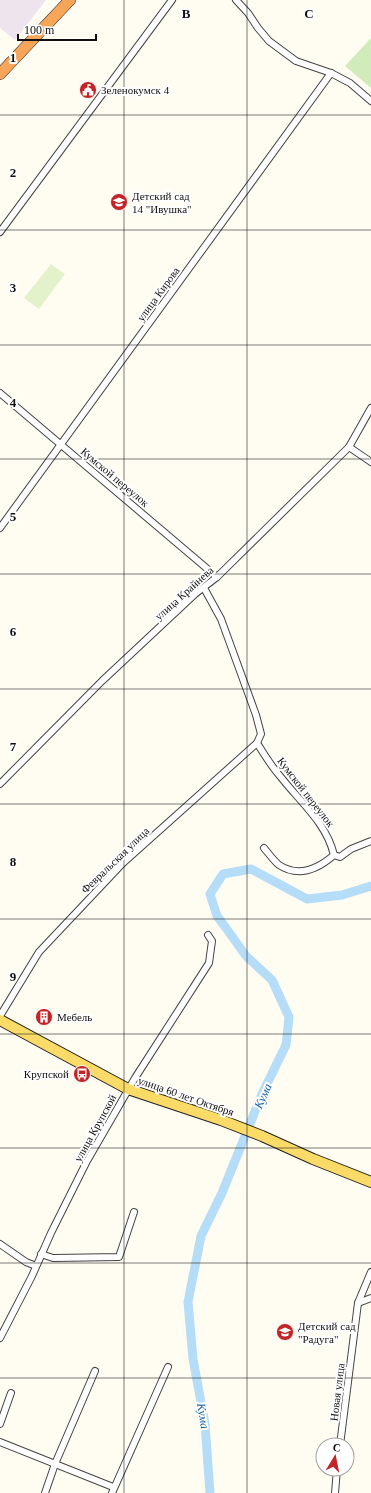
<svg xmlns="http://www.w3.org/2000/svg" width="371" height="1493" viewBox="0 0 371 1493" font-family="Georgia,serif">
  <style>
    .industrial { fill: #ede4ee }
    .green { fill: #d2ebba }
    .pitch { fill: #e4f2cc }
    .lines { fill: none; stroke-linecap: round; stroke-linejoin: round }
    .river { stroke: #b6ddf7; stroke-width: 9 }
    .street-casing { stroke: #434343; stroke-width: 8 }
    .primary-casing { stroke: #212121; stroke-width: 12 }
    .highway-casing { stroke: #212121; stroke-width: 12 }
    .street { stroke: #fff; stroke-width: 6 }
    .primary { stroke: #fadb67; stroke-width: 10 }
    .highway { stroke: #f6a559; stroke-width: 11 }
    .grid { fill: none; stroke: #101010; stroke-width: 1; stroke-opacity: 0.55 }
    .labels { text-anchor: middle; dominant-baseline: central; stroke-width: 4; stroke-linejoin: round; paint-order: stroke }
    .poi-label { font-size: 11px; fill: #101010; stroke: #fff; text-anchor: start }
    .street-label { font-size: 11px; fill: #101010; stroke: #fff }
    .water-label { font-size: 12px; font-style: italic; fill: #1662a4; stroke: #fff }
    .grid-label { font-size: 13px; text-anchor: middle; font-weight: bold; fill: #101010; stroke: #fff; stroke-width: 4; stroke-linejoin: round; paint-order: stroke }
  </style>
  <rect width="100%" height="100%" fill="#fffdf2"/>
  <polygon class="industrial" points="0,0 46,0 15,40 0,28"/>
  <polygon class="green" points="371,38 371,88 345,66"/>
  <polygon class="pitch" points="51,264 65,274 39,309 24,298"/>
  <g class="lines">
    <polyline class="river" points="210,1493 205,1424 193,1359 188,1302 201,1236 222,1193 262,1094 286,1045 289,1017 272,980 246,956 226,928 217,916 210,894 223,874 251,869 307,899 342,895 371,886"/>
    <g class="street-casing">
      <g id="street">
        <polyline points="236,0 248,13 258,28 269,41 296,61 331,73 350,83 371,101"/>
        <polyline points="0,232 172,0"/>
        <polyline points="0,393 217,577"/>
        <polyline points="349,447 371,462"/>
        <polyline points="0,528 331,73"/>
        <path d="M 257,743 C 264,754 271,766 280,776 C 300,802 326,822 334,855"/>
        <polyline points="0,784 102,681 195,594 217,577 349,447 371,408"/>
        <path d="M 264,848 C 269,854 274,861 279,865 C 299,878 318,869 334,855 L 340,857 L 351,849 L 371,841"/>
        <polyline points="0,1016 39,952 123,863 257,743 261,734 256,715 221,619 204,588"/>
        <polyline points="0,1244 26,1262 36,1266"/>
        <polyline points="41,1254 53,1258 119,1257 134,1212"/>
        <polyline points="358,1303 371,1298"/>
        <polyline points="0,1338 32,1276 51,1233 87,1161 135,1078 209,963 212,941 208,935"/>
        <polyline points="0,1424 11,1393"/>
        <polyline points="0,1442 113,1487"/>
        <polyline points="340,1445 358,1303 371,1272"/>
        <polyline points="45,1493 55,1464 95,1371"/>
        <polyline points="112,1493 168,1367"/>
        <polyline points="335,1493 337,1469"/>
      </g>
    </g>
    <g class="primary-casing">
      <polyline id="primary" points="0,1020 128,1089 221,1120 262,1136 313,1159 371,1182"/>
    </g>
    <g class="highway-casing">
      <polyline id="highway" points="0,74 70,0"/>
    </g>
    <use href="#street" class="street"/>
    <use href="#primary" class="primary"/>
    <use href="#highway" class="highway"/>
  </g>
  <path class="grid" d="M 124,0 L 124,1493M 247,0 L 247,1493M 0,115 L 371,115M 0,230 L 371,230M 0,345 L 371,345M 0,459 L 371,459M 0,574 L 371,574M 0,689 L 371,689M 0,804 L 371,804M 0,919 L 371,919M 0,1034 L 371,1034M 0,1148 L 371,1148M 0,1263 L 371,1263M 0,1378 L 371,1378"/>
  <defs>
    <g id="civic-disc" transform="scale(0.9)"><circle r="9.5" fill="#c32427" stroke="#fff"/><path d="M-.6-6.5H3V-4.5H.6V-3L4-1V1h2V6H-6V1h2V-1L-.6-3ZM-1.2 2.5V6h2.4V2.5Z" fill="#fff"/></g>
    <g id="school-disc" transform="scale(0.9)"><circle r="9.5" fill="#c32427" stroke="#fff"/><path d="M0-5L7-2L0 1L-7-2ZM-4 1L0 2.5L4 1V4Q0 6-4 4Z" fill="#fff"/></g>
    <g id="building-disc" transform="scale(0.9)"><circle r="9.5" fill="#c32427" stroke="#fff"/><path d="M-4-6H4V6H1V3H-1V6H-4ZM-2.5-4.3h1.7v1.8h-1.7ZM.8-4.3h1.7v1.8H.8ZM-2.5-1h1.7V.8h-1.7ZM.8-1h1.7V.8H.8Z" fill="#fff"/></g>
    <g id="bus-disc" transform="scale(0.9)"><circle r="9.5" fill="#c32427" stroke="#fff"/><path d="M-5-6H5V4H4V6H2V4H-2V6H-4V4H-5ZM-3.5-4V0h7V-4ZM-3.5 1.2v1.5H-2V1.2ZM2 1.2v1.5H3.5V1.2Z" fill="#fff"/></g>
  </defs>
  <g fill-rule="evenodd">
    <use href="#civic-disc" x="88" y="90"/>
    <use href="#school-disc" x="119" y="202"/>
    <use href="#building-disc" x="44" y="1017"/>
    <use href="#bus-disc" x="82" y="1074"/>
    <use href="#school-disc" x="285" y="1332"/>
  </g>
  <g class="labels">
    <g class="poi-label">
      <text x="101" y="90">Зеленокумск 4</text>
      <text x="132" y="196">Детский сад<tspan x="132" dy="13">14 "Ивушка"</tspan></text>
      <text x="57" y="1017">Мебель</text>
      <text x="69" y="1074" text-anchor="end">Крупской</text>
      <text x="298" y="1326">Детский сад<tspan x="298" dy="13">"Радуга"</tspan></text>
    </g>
    <g class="street-label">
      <text transform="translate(158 294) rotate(-54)">улица Кирова</text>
      <text transform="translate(115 477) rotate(40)">Кумской переулок</text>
      <text transform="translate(184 593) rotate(-42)">улица Крайнева</text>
      <text transform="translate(306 792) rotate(52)">Кумской переулок</text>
      <text transform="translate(115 860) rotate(-44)">Февральская улица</text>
      <text transform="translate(186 1096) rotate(19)">улица 60 лет Октября</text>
      <text transform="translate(95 1128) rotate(-61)">улица Крупской</text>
      <text transform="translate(337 1392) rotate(-83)">Новая улица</text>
    </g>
    <g class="water-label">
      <text transform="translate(263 1096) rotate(-66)">Кума</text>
      <text transform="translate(203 1416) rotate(81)">Кума</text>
    </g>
  </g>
  <g class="grid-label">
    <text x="186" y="18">B</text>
    <text x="309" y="18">C</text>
    <text x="13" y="62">1</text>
    <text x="13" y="177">2</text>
    <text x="13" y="292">3</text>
    <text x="13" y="407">4</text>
    <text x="13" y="521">5</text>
    <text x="13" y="636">6</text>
    <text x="13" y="751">7</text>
    <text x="13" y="866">8</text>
    <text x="13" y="981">9</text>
  </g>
  <g transform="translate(335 1457) rotate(10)"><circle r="19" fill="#ffffff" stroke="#9f9f9f"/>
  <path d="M0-3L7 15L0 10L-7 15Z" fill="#c32427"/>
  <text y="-6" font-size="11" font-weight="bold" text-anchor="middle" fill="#101010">С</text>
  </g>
  <path d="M18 34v6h78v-6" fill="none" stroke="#101010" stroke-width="2"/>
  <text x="24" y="34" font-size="12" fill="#101010" stroke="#ffffff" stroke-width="3" paint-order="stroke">100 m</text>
</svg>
